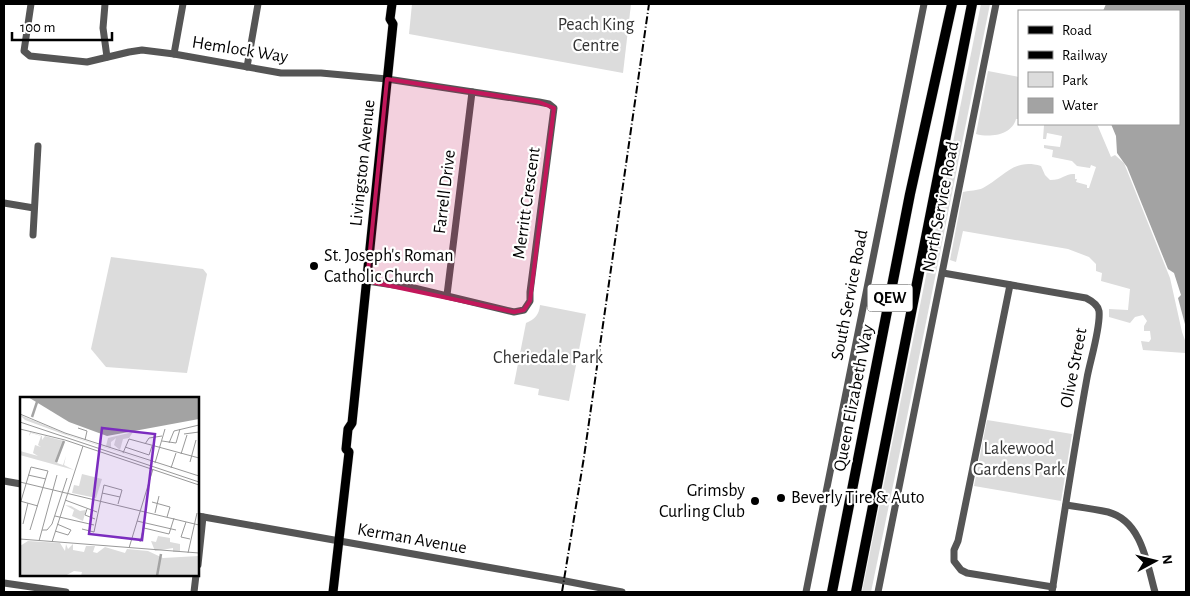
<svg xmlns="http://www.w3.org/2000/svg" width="1190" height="596" viewBox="0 0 1190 596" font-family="'Alegreya Sans',sans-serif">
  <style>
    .green { fill: #dcdcdc }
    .water { fill: #a3a3a3 }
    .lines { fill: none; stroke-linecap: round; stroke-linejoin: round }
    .major-casing { stroke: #dbdbdb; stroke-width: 10 }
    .highway-casing { stroke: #dbdbdb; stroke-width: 11 }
    .minor { stroke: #555; stroke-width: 7 }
    .major { stroke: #000; stroke-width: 9 }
    .highway { stroke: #000; stroke-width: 10 }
    .rail { stroke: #000; stroke-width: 2; stroke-dasharray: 8 2.5 1 2.5; stroke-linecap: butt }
    .marked { fill: #c2185b; fill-opacity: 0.2; stroke: #c2185b; stroke-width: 4; stroke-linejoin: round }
    .poi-dot { fill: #000; stroke: #fff; stroke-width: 2 }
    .labels { text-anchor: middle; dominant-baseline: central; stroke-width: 4.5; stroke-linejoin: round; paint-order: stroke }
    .shield { fill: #fff; stroke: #4c4c4c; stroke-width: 1 }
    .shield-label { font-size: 16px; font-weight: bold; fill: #000 }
    .park-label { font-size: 18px; fill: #333; stroke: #fff }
    .street-label { font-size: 18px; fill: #000; stroke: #fff }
    .poi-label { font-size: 18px; fill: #000; stroke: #fff; text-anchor: start }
    .inset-river { fill: none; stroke: #a3a3a3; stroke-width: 2.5 }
    .inset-road { fill: none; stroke: #999; stroke-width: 1 }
    .view { fill: #7b2cbf; fill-opacity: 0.15; stroke: #7b2cbf; stroke-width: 2.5 }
    .inset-edge { fill: none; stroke: #000; stroke-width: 2.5 }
  </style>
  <rect width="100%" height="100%" fill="#fff"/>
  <g class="green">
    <polygon points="412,4 631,4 623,73 409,34"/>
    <polygon points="981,4 990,4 903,437 871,592 862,592"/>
    <path d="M 988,71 L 1019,77 L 1019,119 L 1016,119 C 1012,135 990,138 976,134 Z"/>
    <path d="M 1040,124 L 1097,124 L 1111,157 L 1115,155 L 1124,163 L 1170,278 L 1182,332 L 1186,343 L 1185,353 L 1143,350 L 1141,341 L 1149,342 L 1151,339 L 1150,331 L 1144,331 L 1144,326 L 1147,321 L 1143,315 L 1135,317 L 1130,323 L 1109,317 L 1109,309 L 1128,310 L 1130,289 L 1101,281 L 1102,273 L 1096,271 L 1096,264 L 1089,257 L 1068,249 L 963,231 L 956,262 L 950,260 L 963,192 C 970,190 977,191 983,188 C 1004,177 1013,158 1041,166 L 1045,175 L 1050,180 C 1063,180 1065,173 1075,174 L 1075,179 L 1077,179 L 1076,182 L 1087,185 L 1087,188 L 1089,188 L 1096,167 L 1091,165 L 1090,168 L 1077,166 L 1072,161 L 1052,157 L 1053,150 L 1044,148 L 1044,145 L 1060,147 L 1062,136 L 1047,133 L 1046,139 L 1043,139 L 1044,125 Z"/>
    <polygon points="111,257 203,269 207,274 187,373 106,367 91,349"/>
    <path d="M 540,305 L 586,314 L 569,401 L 538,395 L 539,389 L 514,384 L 526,323 C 535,319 539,315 540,305 Z"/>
    <polygon points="987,420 1072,434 1061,501 974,486"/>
  </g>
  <polygon class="water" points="1106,4 1186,4 1186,328 1178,298 1181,295 1174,273 1168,269 1127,167 1117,153 1116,136 1111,124 1179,124 1179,11 1103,11"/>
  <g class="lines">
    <g class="major-casing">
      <polyline id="major" points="333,592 349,452 346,449 348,429 352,423 393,24 390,19 392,4"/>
    </g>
    <g class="highway-casing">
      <g id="highway">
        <polyline points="832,592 910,194 952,4"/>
        <polyline points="856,592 972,4"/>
      </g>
    </g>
    <g class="minor">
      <polyline points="31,4 24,51 30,56 87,62 129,52 142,50 174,54 281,73 321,73 387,79 539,102 549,104 554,108 530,292 530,301 524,310 514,312 414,288 367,281"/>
      <polyline points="105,4 103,28 107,57"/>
      <polyline points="174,54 183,4"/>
      <polyline points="247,67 258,4"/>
      <polyline points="4,203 34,208"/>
      <polyline points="33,235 38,146"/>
      <path d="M 943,273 L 1086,298 C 1092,301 1098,305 1099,311 C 1101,327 1090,361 1087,378 C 1074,449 1063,521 1052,592"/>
      <polyline points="1010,285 958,541 954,550 954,561 961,570 967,573 1053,587"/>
      <polyline points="447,295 472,92"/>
      <polyline points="4,481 21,484"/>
      <path d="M 1066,505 C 1079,507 1094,509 1108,512 C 1142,521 1147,564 1155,592"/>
      <polyline points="198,516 560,580 622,592"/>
      <polyline points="198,565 203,517"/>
      <polyline points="4,583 66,592"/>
      <polyline points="194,592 196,575"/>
      <polyline points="806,592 924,4"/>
      <polyline points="878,592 996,4"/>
    </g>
    <use href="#major" class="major"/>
    <use href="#highway" class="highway"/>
    <polyline class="rail" points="562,592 584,457 649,4"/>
  </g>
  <path class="marked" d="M 387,79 L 539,102 L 554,108 L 530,301 L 524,310 L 514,312 L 367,281 Z"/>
  <g class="poi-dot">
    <circle cx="314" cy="266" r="5"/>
    <circle cx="781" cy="498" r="5"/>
    <circle cx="755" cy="501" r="5"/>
  </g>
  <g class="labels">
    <rect class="shield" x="867.5" y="284.5" width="45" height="27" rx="4"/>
    <g class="shield-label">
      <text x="890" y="298">QEW</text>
    </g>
    <g class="park-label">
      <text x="596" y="25">Peach King<tspan x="596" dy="21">Centre</tspan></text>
      <text x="548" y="358">Cheriedale Park</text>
      <text x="1019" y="449">Lakewood<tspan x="1019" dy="21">Gardens Park</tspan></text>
    </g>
    <g class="street-label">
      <text transform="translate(240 50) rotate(9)">Hemlock Way</text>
      <text transform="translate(363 163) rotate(-84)">Livingston Avenue</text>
      <text transform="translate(445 192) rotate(-83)">Farrell Drive</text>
      <text transform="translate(527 203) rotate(-82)">Merritt Crescent</text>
      <text transform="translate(941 207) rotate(-79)">North Service Road</text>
      <text transform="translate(850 295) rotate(-79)">South Service Road</text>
      <text transform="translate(1074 368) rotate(-79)">Olive Street</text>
      <text transform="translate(854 398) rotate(-79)">Queen Elizabeth Way</text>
      <text transform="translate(412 539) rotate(10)">Kerman Avenue</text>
    </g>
    <g class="poi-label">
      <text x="324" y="256">St. Joseph's Roman<tspan x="324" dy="21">Catholic Church</tspan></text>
      <text x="745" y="491" text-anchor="end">Grimsby<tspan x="745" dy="21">Curling Club</tspan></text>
      <text x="791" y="498">Beverly Tire &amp; Auto</text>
    </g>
  </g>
  <g transform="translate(20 397)">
    <rect width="179" height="179" fill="#fff"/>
    <path d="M 0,18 L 51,39 L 179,81 L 43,37 L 5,23 ZM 10,35 L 22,39 L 22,43 L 25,39 L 44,44 L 37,66 L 43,68 L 46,59 L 44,68 L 54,73 L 0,58 L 0,54 L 18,59 L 13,56 L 15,48 L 21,50 L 18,48 L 21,39 L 11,36 L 9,39 ZM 113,35 L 109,41 L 103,42 L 100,53 L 94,48 L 96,41 L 91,45 L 91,51 L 86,49 L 88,41 ZM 62,77 L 82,82 L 76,101 L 52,96 L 54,88 L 59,89 ZM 45,108 L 51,109 L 60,114 L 66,113 L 63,124 L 52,119 L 54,113 ZM 138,139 L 150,141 L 150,145 L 160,147 L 160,155 L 153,155 L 153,151 L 135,154 L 131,144 L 136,145 ZM 8,144 L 40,146 L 45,154 L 46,147 L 48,152 L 53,147 L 53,153 L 64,155 L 66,149 L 75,149 L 73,155 L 77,156 L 85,150 L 105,156 L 107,152 L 128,154 L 143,161 L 179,159 L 179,179 L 61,179 L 62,175 L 54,174 L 45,179 L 0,179 L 0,149 Z" fill="#dcdcdc"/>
    <path d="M 8,0 L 179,0 L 179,22 L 87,39 L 49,25 Z" fill="#a3a3a3"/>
    <path class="inset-river" d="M 12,20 L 17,5M 36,65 L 44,44M 137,179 L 141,157"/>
    <path class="inset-road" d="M 0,17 L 45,36 L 179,79M 0,25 L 179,85M 58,31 L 67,34 L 65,43M 0,32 L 45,43 L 179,88M 164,37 L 179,35M 142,44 L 156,46 L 160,32M 149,46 L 154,34 L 179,28M 125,47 L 129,41 L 142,39M 105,50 L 129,58 L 132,49M 103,56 L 109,42 L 179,61M 161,57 L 167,38M 170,65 L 176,43M 135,66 L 145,32M 151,71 L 156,56M 8,78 L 26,82M 0,85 L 179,128M 82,96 L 100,100M 45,103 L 77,115M 0,104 L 18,109M 1,104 L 11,70 L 28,74 L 10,133M 132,105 L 150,110 L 147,120M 67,112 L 65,118 L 75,122M 135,116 L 139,99M 35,119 L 74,128M 117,124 L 156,133M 166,125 L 161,140 L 170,142M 3,127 L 8,106M 124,131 L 149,137 L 154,121M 62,132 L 74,135 L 84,88 L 102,93 L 98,107M 22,133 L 27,133 L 32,127 L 47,81M 35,134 L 48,138 L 51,133 L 37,127M 0,142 L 179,156M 19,144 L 37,78M 32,145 L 63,49M 120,145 L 124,129M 109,151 L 133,72M 168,156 L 177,116"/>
    <path class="view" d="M 82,31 L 135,37 L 122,143 L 69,137 Z"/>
    <rect width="179" height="179" class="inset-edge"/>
  </g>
  <rect width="1190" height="596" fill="none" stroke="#000000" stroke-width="10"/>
  <rect x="1018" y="10" width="162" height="115" fill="#ffffff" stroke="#999999"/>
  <rect x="1028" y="26" width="25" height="8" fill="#000000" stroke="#999999"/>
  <text x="1062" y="35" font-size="15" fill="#000000">Road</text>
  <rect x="1028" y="51" width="25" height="8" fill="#000000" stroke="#999999"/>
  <text x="1062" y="60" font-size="15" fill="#000000">Railway</text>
  <rect x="1028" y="72" width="25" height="15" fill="#dcdcdc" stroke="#999999"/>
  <text x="1062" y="85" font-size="15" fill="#000000">Park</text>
  <rect x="1028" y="98" width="25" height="15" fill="#a3a3a3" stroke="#999999"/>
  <text x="1062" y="110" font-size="15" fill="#000000">Water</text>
  <g transform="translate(1155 561) rotate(83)" stroke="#ffffff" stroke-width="4" paint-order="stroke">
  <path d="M0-4L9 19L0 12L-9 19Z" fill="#000000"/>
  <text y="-8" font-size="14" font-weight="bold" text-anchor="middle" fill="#000000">N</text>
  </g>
  <path d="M12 32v8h100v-8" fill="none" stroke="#000000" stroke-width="2.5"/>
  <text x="20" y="32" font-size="15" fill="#000000" stroke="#ffffff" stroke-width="4" paint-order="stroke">100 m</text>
</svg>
